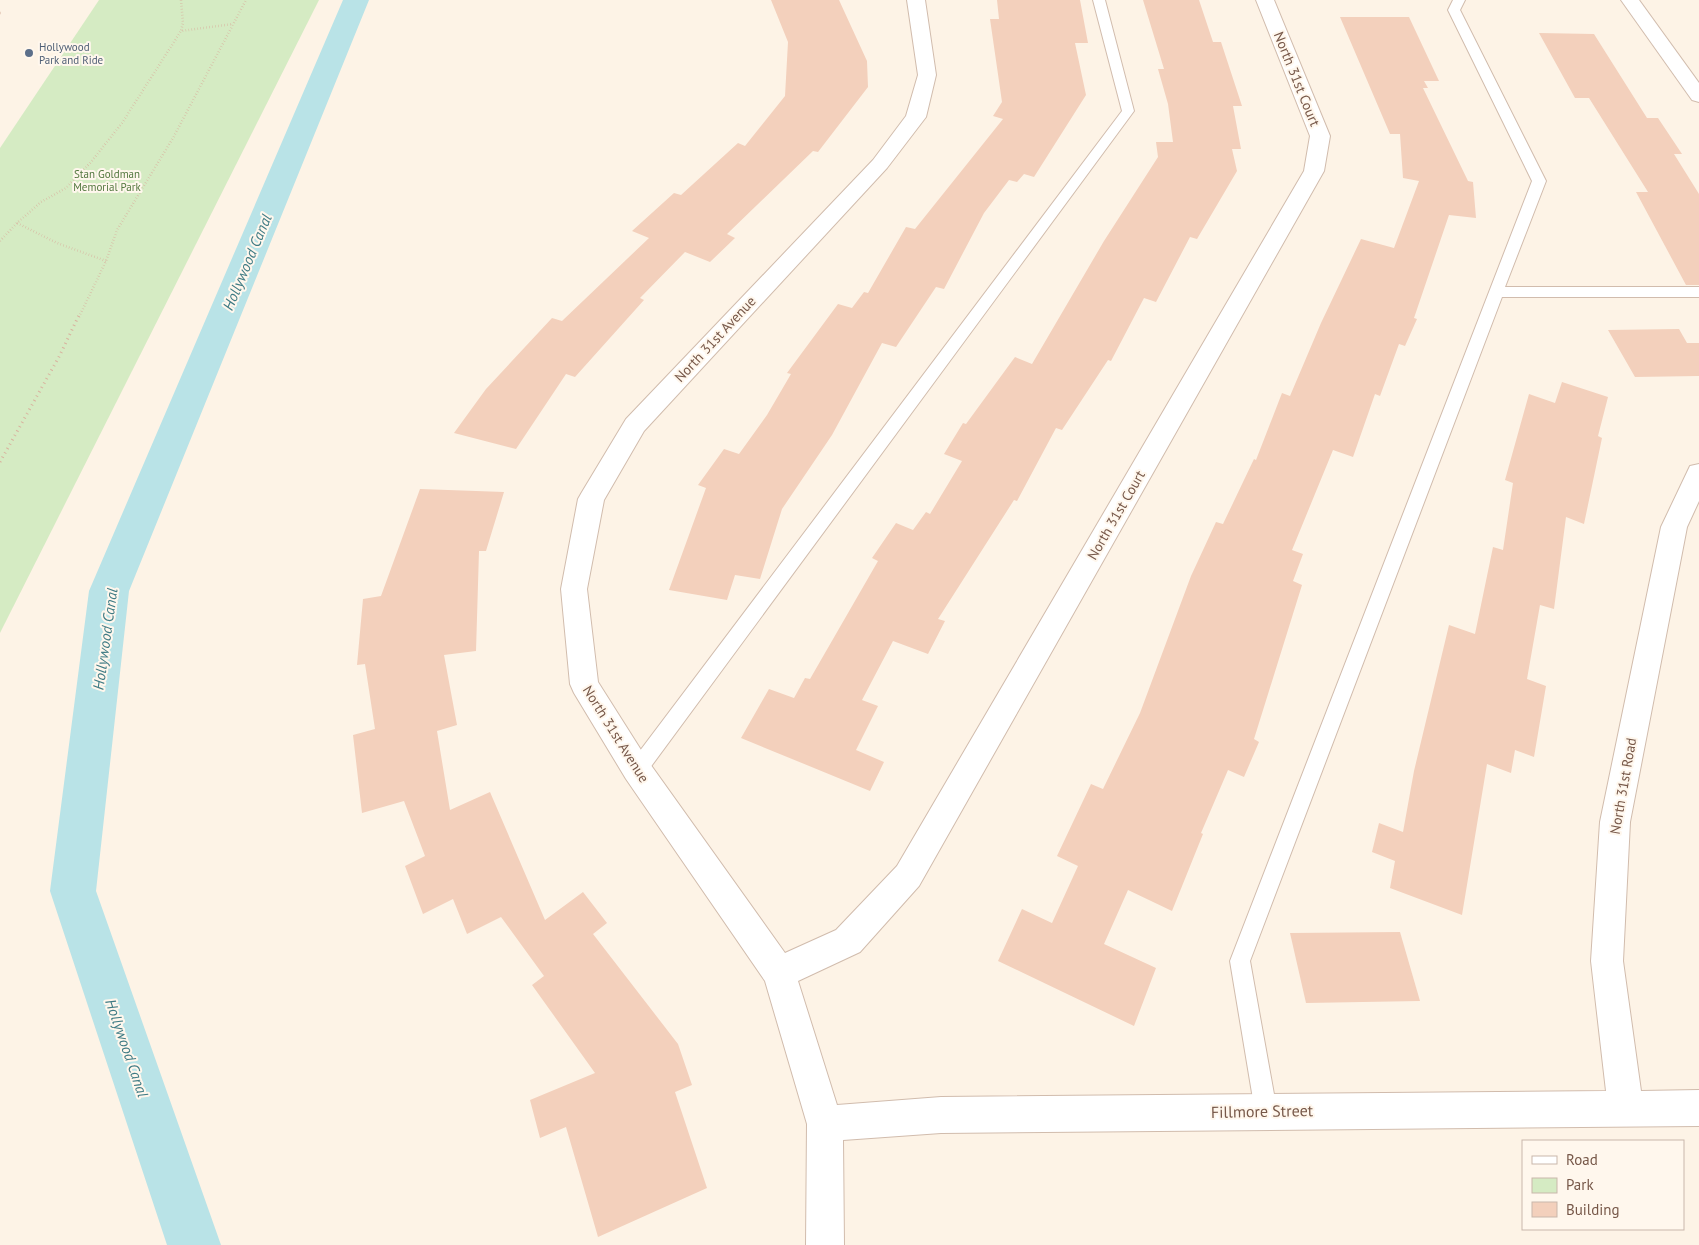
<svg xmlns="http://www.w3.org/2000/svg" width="1699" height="1245" viewBox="0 0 1699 1245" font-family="'PT Sans',sans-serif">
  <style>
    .green { fill: #d5ebc3 }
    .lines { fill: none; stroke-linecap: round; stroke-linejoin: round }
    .canal { fill: #b9e3e7; fill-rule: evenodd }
    .building { fill: #f3d0bc }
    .service-casing { stroke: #d1bcad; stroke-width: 2 }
    .minor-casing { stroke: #d1bcad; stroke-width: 2 }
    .path-far1 { stroke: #d8b39f; stroke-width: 2.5; stroke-dasharray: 0.5 2.5; stroke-linecap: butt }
    .path { stroke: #d8b39f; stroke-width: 3; stroke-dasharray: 1 4; stroke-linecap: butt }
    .service { fill: #fff; fill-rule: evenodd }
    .minor { fill: #fff; fill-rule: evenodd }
    .service-dot { fill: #5c6f8a; stroke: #fff7ed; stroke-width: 2 }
    .labels { text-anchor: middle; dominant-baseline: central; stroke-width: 4; stroke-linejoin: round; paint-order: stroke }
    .far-service-label { font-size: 11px; fill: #4e5e75; stroke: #fff7ed; text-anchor: start }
    .far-park-label { font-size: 11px; fill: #52773e; stroke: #fff7ed }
    .street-label { font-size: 14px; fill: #775849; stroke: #fff7ed }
    .water-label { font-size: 15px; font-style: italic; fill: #3f7b84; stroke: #fff7ed }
    .near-street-label { font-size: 16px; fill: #775849; stroke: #fff7ed }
  </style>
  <rect width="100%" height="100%" fill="#fdf3e6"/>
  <polygon class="green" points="99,0 319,0 0,633 0,148"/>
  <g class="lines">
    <polygon class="canal" points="343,0 369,0 129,591 96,891 221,1245 167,1245 50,891 89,591"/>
  </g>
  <g class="building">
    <polygon points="771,0 839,0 867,61 868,87 818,152 813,151 727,234 735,238 710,262 685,252 640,298 644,300 575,377 566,374 516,449 454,433 486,389 552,318 562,321 649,238 632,231 674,193 681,195 738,143 745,146 785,96 788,42"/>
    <polygon points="997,0 1080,0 1088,43 1075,43 1086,95 1034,177 1024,174 1017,182 1009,180 984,213 944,289 936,287 896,347 882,343 832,435 782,509 760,579 735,575 727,600 669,590 706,488 698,485 724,449 739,454 767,415 791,374 787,373 838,304 852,308 864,292 868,293 906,227 915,229 1003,119 993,116 1002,102 990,19 999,19"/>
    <polygon points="1143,0 1199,0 1213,42 1221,42 1242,106 1233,106 1241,149 1232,149 1237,171 1197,239 1190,237 1156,302 1144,298 1111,361 1108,360 1062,430 1056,428 1017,501 1014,500 938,619 945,621 928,654 893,641 862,700 878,706 856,750 884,762 870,791 741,738 769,689 794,698 805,678 810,679 878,561 872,558 896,523 913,530 926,512 930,514 962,461 944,454 963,423 966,424 1015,357 1032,364 1104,241 1158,157 1156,142 1173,142 1168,104 1158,69 1164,69"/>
    <polygon points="1340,17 1409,17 1439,81 1424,81 1428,88 1423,88 1468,181 1473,182 1476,218 1449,215 1414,318 1417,319 1405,346 1399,344 1380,396 1375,394 1353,457 1333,450 1292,550 1303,554 1293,581 1302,585 1254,739 1259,742 1244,777 1228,770 1201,833 1203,834 1172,911 1128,890 1104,944 1156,968 1134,1026 998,961 1022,909 1052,923 1078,866 1057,856 1091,784 1103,789 1140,713 1191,576 1216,522 1223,524 1254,459 1256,460 1282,393 1290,396 1321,323 1361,239 1394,248 1419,181 1403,178 1400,134 1390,134"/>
    <polygon points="1539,33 1594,34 1647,118 1658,118 1682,154 1674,154 1699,194 1699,285 1686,285 1636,192 1648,192 1589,98 1575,98"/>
    <polygon points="1679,329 1687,343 1699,343 1699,376 1635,377 1608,330"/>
    <polygon points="1562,382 1608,397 1598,436 1602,438 1584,524 1566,517 1554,609 1540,605 1527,679 1546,686 1534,757 1515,750 1511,773 1487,764 1462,915 1390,888 1395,861 1372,852 1379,823 1403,832 1414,771 1449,625 1475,634 1493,547 1503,550 1513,483 1505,480 1529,394 1555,403"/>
    <polygon points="420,489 504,492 486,551 479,551 476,651 444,655 457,725 437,731 450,810 490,792 545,920 583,892 607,923 593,934 678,1044 692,1085 675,1092 707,1188 598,1237 566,1127 540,1138 530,1100 595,1073 532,985 544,976 501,917 467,934 453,899 423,914 405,866 425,856 404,801 362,813 353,735 375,729 365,664 357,665 363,599 381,596"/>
    <polygon points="1400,932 1420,1001 1306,1003 1290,933"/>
  </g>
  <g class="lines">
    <g class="service-casing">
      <g id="service">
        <polygon points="1093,0 1105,0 1134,111 644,776 637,778 630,776 628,770 630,764 1122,111"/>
        <polygon points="1453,0 1465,0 1460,10 1546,181 1505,287 1699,287 1699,297 1502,297 1250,961 1277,1111 1274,1119 1266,1122 1258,1119 1255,1111 1230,961 1532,181 1448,10"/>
      </g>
    </g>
    <g class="minor-casing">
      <g id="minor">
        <polygon points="907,0 925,0 936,75 926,117 887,168 644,431 604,500 587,589 598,682 648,761 785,953 836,930 897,866 1304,171 1310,136 1256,0 1274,0 1330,136 1324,171 919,886 860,952 798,981 837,1105 941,1097 1606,1091 1591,961 1600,822 1661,527 1690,466 1699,464 1699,501 1687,527 1630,822 1623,961 1641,1091 1699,1090 1699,1126 941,1133 843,1140 844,1245 806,1245 807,1124 765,981 626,779 574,693 570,684 561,589 578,499 582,492 626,419 873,160 906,116 918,75"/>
        <polygon points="1621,0 1639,0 1699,83 1699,102 1692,100"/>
      </g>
    </g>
    <g class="path-far1">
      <polyline points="181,0 183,23 181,31 233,24"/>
      <polyline points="0,13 3,13"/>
      <polyline points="0,241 17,223"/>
      <polyline points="106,261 57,243 17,223 41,202 66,188 91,162 122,123 181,31"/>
      <polyline points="79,317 106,261 117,230 173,138 246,0"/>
    </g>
    <polyline class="path" points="0,462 60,355 79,315"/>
    <use href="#service" class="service"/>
    <use href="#minor" class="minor"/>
  </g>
  <circle class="service-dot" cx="29" cy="53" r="5"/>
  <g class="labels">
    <g class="far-service-label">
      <text x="39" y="47">Hollywood<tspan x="39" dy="13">Park and Ride</tspan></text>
    </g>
    <g class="far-park-label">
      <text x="107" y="174">Stan Goldman<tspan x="107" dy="13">Memorial Park</tspan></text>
    </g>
    <g class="street-label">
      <text transform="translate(1297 79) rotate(68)">North 31st Court</text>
      <text transform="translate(715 339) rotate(-47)">North 31st Avenue</text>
      <text transform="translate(1116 515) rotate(-60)">North 31st Court</text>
      <text transform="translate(616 734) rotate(58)">North 31st Avenue</text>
      <text transform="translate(1623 786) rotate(-80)">North 31st Road</text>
    </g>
    <g class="water-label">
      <text transform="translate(247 262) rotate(-67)">Hollywood Canal</text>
      <text transform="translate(105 639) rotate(-82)">Hollywood Canal</text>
      <text transform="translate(127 1048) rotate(71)">Hollywood Canal</text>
    </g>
    <g class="near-street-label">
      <text transform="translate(1262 1111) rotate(-1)">Fillmore Street</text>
    </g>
  </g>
  <rect x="1522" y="1140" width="162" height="90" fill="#fff7ed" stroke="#c9b7ab"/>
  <rect x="1532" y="1156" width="25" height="8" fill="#ffffff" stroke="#c9b7ab"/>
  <text x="1566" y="1165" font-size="15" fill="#775849">Road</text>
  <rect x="1532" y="1178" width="25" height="15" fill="#d5ebc3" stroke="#c9b7ab"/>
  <text x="1566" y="1190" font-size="15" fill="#775849">Park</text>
  <rect x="1532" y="1202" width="25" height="15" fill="#f3d0bc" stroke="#c9b7ab"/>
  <text x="1566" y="1215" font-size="15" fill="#775849">Building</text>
</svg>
